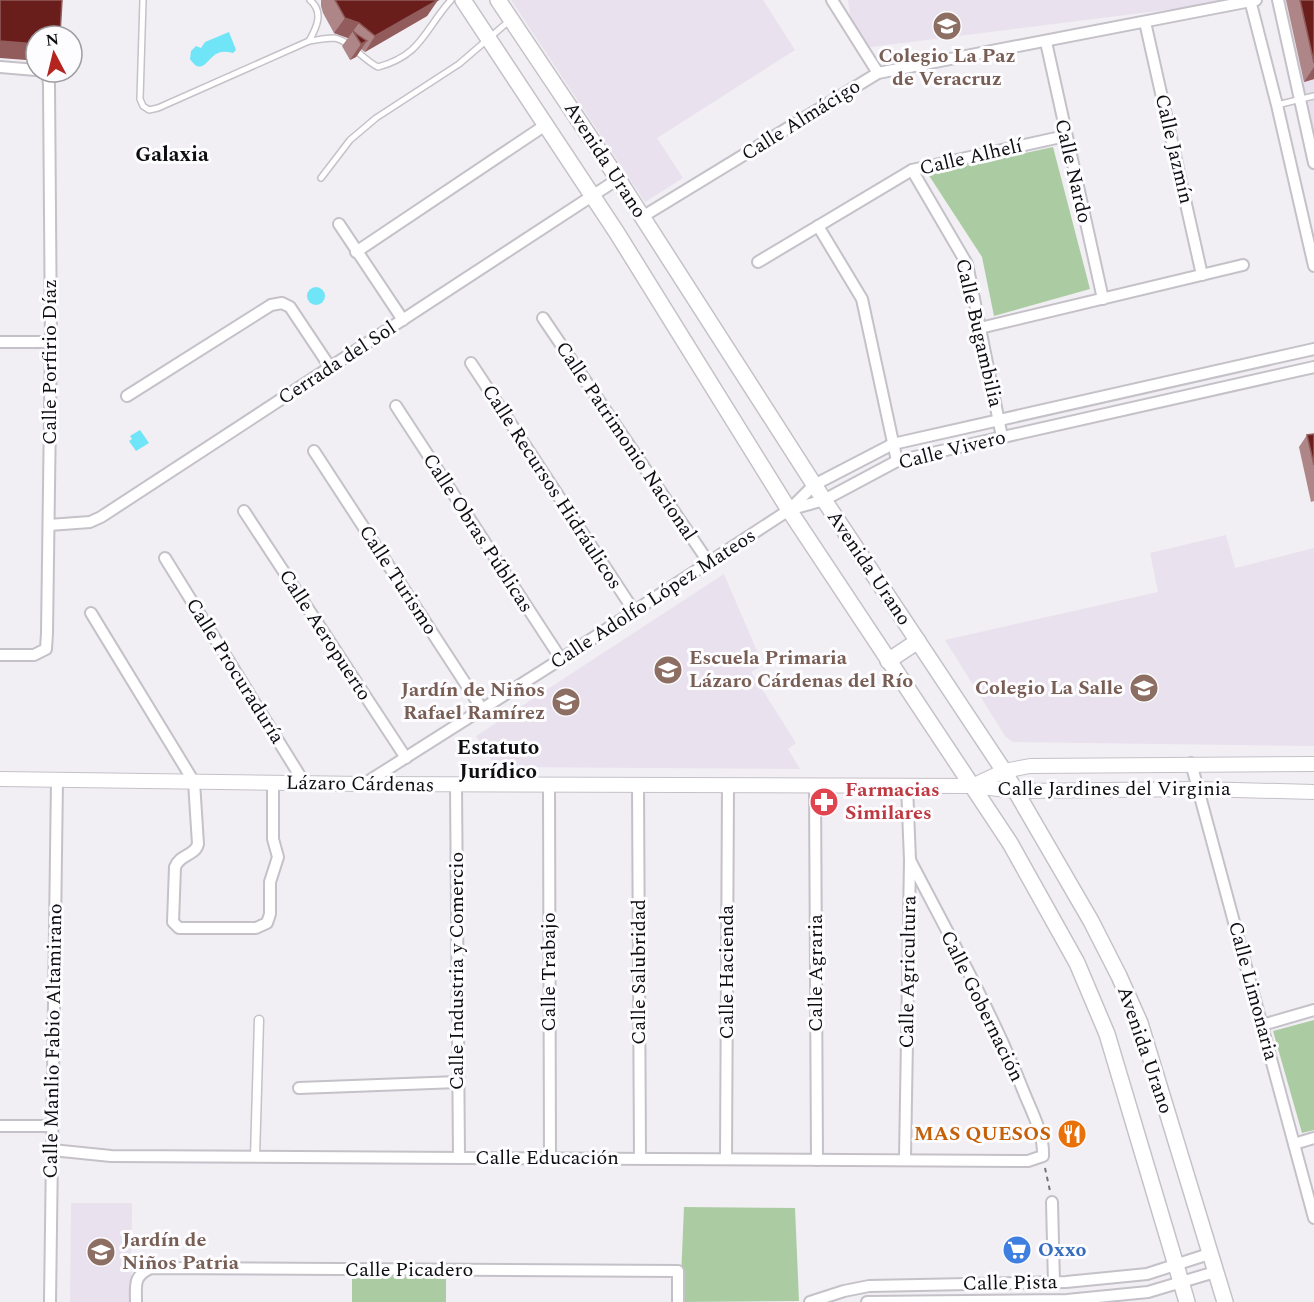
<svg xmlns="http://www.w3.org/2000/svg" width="1314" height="1302" viewBox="0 0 1314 1302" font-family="Spectral,serif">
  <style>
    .built { fill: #e9e1ee }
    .green { fill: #abcca2 }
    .water { fill: #6fe5f7 }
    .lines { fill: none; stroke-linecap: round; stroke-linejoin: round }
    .service-casing { stroke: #c5c1c8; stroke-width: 8 }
    .pedestrian-casing { stroke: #c5c1c8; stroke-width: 11 }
    .minor-casing { stroke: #c5c1c8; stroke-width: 14 }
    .tertiary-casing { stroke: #c5c1c8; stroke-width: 16 }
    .secondary-casing { stroke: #c5c1c8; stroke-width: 18 }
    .path { stroke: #767478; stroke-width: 2; stroke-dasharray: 4.5 4.5; stroke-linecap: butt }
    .service { stroke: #fff; stroke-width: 5 }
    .pedestrian { stroke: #fff; stroke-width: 8 }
    .minor { stroke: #fff; stroke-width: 10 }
    .tertiary { stroke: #fff; stroke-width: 14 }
    .secondary { stroke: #fff; stroke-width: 15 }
    .wall { fill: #ae8688 }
    .shaded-wall { fill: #925c5c }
    .building { fill: #6a1e1b; stroke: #925c5c; stroke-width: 1.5 }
    .labels { text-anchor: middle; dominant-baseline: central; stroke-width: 6; stroke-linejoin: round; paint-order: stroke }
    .education-label { font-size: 20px; font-weight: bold; fill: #785e54; stroke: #fdfcff; text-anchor: start }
    .street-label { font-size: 20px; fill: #0e0d0f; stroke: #fdfcff }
    .health-label { font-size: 20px; font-weight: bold; fill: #be3a42; stroke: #fdfcff; text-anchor: start }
    .food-label { font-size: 20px; font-weight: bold; fill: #c56008; stroke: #fdfcff; text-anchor: end }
    .shop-label { font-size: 20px; font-weight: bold; fill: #366cbe; stroke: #fdfcff; text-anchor: start }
    .neighbourhood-label { font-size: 21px; font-weight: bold; fill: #0e0d0f; stroke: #fdfcff }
  </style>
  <rect width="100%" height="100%" fill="#f1eef4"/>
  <g class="built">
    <polygon points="511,0 763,0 795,50 657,138 683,178 645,202"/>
    <polygon points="848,0 1229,0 1229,2 855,49"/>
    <polygon points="1278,0 1314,0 1314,154"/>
    <polygon points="1226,535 1235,568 1314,548 1314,746 1013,742 1005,736 945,640 1158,592 1150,553"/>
    <polygon points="724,574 763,665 751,672 796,743 788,749 800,769 496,767 476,736"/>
    <polygon points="71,1203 132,1203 131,1302 70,1302"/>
  </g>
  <g class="green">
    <polygon points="1053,147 1090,289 994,316 982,257 928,174"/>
    <polygon points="1314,1020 1314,1130 1302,1133 1273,1031"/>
    <polygon points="684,1207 795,1208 799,1301 680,1302"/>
    <polygon points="352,1267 446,1269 446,1302 352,1302"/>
  </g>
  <g class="water">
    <path d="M 229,32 L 236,50 L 233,53 C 228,52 223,51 218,53 C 207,58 202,77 190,59 L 191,51 L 196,46 L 201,48 L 205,42 Z"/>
    <circle cx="316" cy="296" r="9"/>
    <polygon points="140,430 149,443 136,451 129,441 132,439 130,436"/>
  </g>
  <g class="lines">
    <g class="service-casing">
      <g id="service">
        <path d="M 143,0 L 140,99 L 143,106 L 149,110 L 158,108 L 309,41 C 317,40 326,38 334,38 C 349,40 363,60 378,67 C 422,55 424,30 451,0"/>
        <path d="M 309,41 C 317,27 324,12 310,0"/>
        <polyline points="1277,105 1314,96"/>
        <polyline points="321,178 350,140 376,118 459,64 509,21"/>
      </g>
    </g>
    <g class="pedestrian-casing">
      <polyline id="pedestrian" points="255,1157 259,1020"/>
    </g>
    <g class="minor-casing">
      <g id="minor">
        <polyline points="832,0 878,73"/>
        <polyline points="1250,0 1277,105 1314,266"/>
        <polyline points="1278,0 1314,163"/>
        <polyline points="1145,22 1202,275"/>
        <polyline points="1046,42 1103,299"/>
        <polyline points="0,67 36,70"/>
        <polyline points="912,170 967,264 1002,437"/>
        <polyline points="642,217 878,73 1256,0"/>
        <polyline points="339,224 403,320"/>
        <polyline points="818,226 862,299 897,461"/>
        <polyline points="356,252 547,124"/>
        <polyline points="758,262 912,170 1065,136"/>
        <polyline points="543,318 709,563"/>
        <polyline points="980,328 1243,265"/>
        <polyline points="0,342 51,342"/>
        <polyline points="471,363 634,611"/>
        <polyline points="127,396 271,305 282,303 290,307 330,367"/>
        <polyline points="396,406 561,659"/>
        <polyline points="314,451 482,709"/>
        <polyline points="792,509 824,500 897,461 1314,367"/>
        <polyline points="244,511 406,758"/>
        <polyline points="49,525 90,522 101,517 618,179"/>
        <polyline points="165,558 305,784"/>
        <path d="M 91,613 L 194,782 L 198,844 C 195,856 180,854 175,867 L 173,922 L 179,928 L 256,928 L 267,923 L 270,914 L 270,882 L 278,857 L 273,839 L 273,783"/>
        <polyline points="0,655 34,655 46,649 47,633 51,342 49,85 48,75 42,72"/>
        <polyline points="1191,763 1314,1218"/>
        <polyline points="364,784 561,659 789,510 814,485 893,444 1314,349"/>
        <polyline points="456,785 459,1158"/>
        <polyline points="549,785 550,1159"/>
        <polyline points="638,785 640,1158"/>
        <polyline points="815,786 817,1160"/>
        <polyline points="1262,1025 1314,1010"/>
        <polyline points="299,1088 458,1082"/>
        <polyline points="0,1126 53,1126"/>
        <polyline points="1294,1144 1314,1138"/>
        <path d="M 52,1150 L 111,1156 L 1028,1161 L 1043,1156 C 1044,1135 1033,1114 1025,1095 C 993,1014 950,937 910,860"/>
        <polyline points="726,1159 728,785"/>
        <polyline points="905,1159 910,860 907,786"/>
        <polyline points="1052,1202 1054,1283"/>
        <polyline points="50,1302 57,780"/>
        <path d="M 136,1302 C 136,1285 133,1276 151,1268 L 678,1271 L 678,1302"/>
        <polyline points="810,1302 844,1291 869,1286 1066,1282 1147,1274 1209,1254"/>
        <polyline points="867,1302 1067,1300 1148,1292 1215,1272"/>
      </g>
    </g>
    <g class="tertiary-casing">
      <g id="tertiary">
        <polyline points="0,779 364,784 972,786 1016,791 1198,789 1314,792"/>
        <polyline points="972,786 1004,771 1030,766 1314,764"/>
      </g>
    </g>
    <g class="secondary-casing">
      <g id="secondary">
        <polyline points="463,0 617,233 789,510 1010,843 1077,963 1107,1034 1187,1302"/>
        <polyline points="498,0 618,179 824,500 1004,771 1091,921 1119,976 1140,1023 1225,1302"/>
        <polyline points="888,661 918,641"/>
      </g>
    </g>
    <polyline class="path" points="1045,1168 1050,1191"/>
    <use href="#service" class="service"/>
    <use href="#pedestrian" class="pedestrian"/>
    <use href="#minor" class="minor"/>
    <use href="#tertiary" class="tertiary"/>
    <use href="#secondary" class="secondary"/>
  </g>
  <g class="wall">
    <polygon points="321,0 438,0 427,16 365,52 361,49 356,57 350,60 342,46 348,38 334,33 323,13 321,6"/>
    <polygon points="1286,0 1314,0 1314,79 1304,82"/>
    <polygon points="1314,434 1314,501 1311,502 1299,447 1307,435"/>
  </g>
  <g class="shaded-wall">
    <polygon points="438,0 427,16 365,52 375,36"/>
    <polygon points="345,18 359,23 348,38 334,33"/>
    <polygon points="40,32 60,34 58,36 37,36"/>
    <polygon points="36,37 36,48 35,48 26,60 0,58 0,41"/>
    <polygon points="367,41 356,57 350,60 361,44"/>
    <polygon points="1314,67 1314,79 1304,82"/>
  </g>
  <g class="building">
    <polygon points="0,0 62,0 60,34 40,32 39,36 36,36 36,44 0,41"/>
    <polygon points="335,0 438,0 375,36 359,23 345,18"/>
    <polygon points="1300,0 1314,0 1314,63"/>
    <polygon points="353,31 358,35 367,41 361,44"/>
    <polygon points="1314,434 1314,465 1307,435"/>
  </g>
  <defs>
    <g id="school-disc" transform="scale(1.5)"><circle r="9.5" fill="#8d6e63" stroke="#fdfcff"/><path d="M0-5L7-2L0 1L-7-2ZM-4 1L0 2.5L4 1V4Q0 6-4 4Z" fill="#fff"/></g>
    <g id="university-disc" transform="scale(1.5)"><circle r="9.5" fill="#8d6e63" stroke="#fdfcff"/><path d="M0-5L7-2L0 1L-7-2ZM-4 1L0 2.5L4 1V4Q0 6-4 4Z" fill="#fff"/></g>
    <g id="pharmacy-disc" transform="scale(1.5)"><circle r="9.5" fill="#e0444e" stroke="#fdfcff"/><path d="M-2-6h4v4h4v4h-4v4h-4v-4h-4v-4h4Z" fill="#fff"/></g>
    <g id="restaurant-disc" transform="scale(1.5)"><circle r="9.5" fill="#e8710a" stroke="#fdfcff"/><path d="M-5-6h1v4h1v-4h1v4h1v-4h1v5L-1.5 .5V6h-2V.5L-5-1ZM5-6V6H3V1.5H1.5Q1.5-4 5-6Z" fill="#fff"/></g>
    <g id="supermarket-disc" transform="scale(1.5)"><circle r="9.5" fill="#3f7fe0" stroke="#fdfcff"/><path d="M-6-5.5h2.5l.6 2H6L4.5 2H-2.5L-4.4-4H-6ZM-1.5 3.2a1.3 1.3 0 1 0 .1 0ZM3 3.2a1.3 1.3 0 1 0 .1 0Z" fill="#fff"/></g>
  </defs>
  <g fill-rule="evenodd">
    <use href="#school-disc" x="947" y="26"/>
    <use href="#school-disc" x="668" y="670"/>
    <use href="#university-disc" x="1144" y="688"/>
    <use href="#school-disc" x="566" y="702"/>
    <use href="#pharmacy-disc" x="824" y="802"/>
    <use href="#restaurant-disc" x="1072" y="1134"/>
    <use href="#supermarket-disc" x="1017" y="1250"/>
    <use href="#school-disc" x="101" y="1252"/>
  </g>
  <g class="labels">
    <g class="education-label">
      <text x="947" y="56" text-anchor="middle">Colegio La Paz<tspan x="947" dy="23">de Veracruz</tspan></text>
      <text x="689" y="658">Escuela Primaria<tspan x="689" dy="23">Lázaro Cárdenas del Río</tspan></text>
      <text x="1123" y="688" text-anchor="end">Colegio La Salle</text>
      <text x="545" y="690" text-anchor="end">Jardín de Niños<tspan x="545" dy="23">Rafael Ramírez</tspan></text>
      <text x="122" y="1240">Jardín de<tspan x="122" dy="23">Niños Patria</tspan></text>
    </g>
    <g class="street-label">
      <text transform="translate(801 120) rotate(-32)">Calle Almácigo</text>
      <text transform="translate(1174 149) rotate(77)">Calle Jazmín</text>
      <text transform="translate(971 157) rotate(-13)">Calle Alhelí</text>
      <text transform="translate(605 160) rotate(57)">Avenida Urano</text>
      <text transform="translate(1073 171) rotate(77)">Calle Nardo</text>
      <text transform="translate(979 333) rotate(77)">Calle Bugambilia</text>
      <text transform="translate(50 362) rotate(-90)">Calle Porfirio Díaz</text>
      <text transform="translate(337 363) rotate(-33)">Cerrada del Sol</text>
      <text transform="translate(626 441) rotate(56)">Calle Patrimonio Nacional</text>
      <text transform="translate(952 450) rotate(-14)">Calle Vivero</text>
      <text transform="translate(552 487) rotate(57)">Calle Recursos Hidráulicos</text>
      <text transform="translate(478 533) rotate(57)">Calle Obras Públicas</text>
      <text transform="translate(869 568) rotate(56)">Avenida Urano</text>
      <text transform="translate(398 580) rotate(57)">Calle Turismo</text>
      <text transform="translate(653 599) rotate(-33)">Calle Adolfo López Mateos</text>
      <text transform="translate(325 635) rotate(57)">Calle Aeropuerto</text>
      <text transform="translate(235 671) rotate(58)">Calle Procuraduría</text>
      <text transform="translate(360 784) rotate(1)">Lázaro Cárdenas</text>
      <text x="1114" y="789">Calle Jardines del Virginia</text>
      <text transform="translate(457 971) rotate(-90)">Calle Industria y Comercio</text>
      <text transform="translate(549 972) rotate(-90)">Calle Trabajo</text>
      <text transform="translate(639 972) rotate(-90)">Calle Salubridad</text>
      <text transform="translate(727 972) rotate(-90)">Calle Hacienda</text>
      <text transform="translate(908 972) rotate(-89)">Calle Agricultura</text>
      <text transform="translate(816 973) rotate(-90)">Calle Agraria</text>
      <text transform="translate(1253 991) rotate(75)">Calle Limonaria</text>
      <text transform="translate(982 1006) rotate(64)">Calle Gobernación</text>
      <text transform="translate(53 1041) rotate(-89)">Calle Manlio Fabio Altamirano</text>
      <text transform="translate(1145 1050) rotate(71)">Avenida Urano</text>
      <text x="547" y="1158">Calle Educación</text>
      <text x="409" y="1270">Calle Picadero</text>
      <text transform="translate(1010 1283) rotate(-1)">Calle Pista</text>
    </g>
    <g class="health-label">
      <text x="845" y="790">Farmacias<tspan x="845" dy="23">Similares</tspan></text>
    </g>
    <g class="food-label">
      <text x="1051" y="1134">MAS QUESOS</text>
    </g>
    <g class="shop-label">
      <text x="1038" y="1250">Oxxo</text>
    </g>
    <g class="neighbourhood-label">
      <text x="172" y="155">Galaxia</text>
      <text x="498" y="748">Estatuto<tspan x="498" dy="24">Jurídico</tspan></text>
    </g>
  </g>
  <g transform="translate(54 54) rotate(353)"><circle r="28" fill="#fdfcff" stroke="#9d9c9f" stroke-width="1.5"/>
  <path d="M0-4.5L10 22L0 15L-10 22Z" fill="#b4251f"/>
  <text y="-9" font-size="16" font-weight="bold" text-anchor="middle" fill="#0e0d0f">N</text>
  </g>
</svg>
